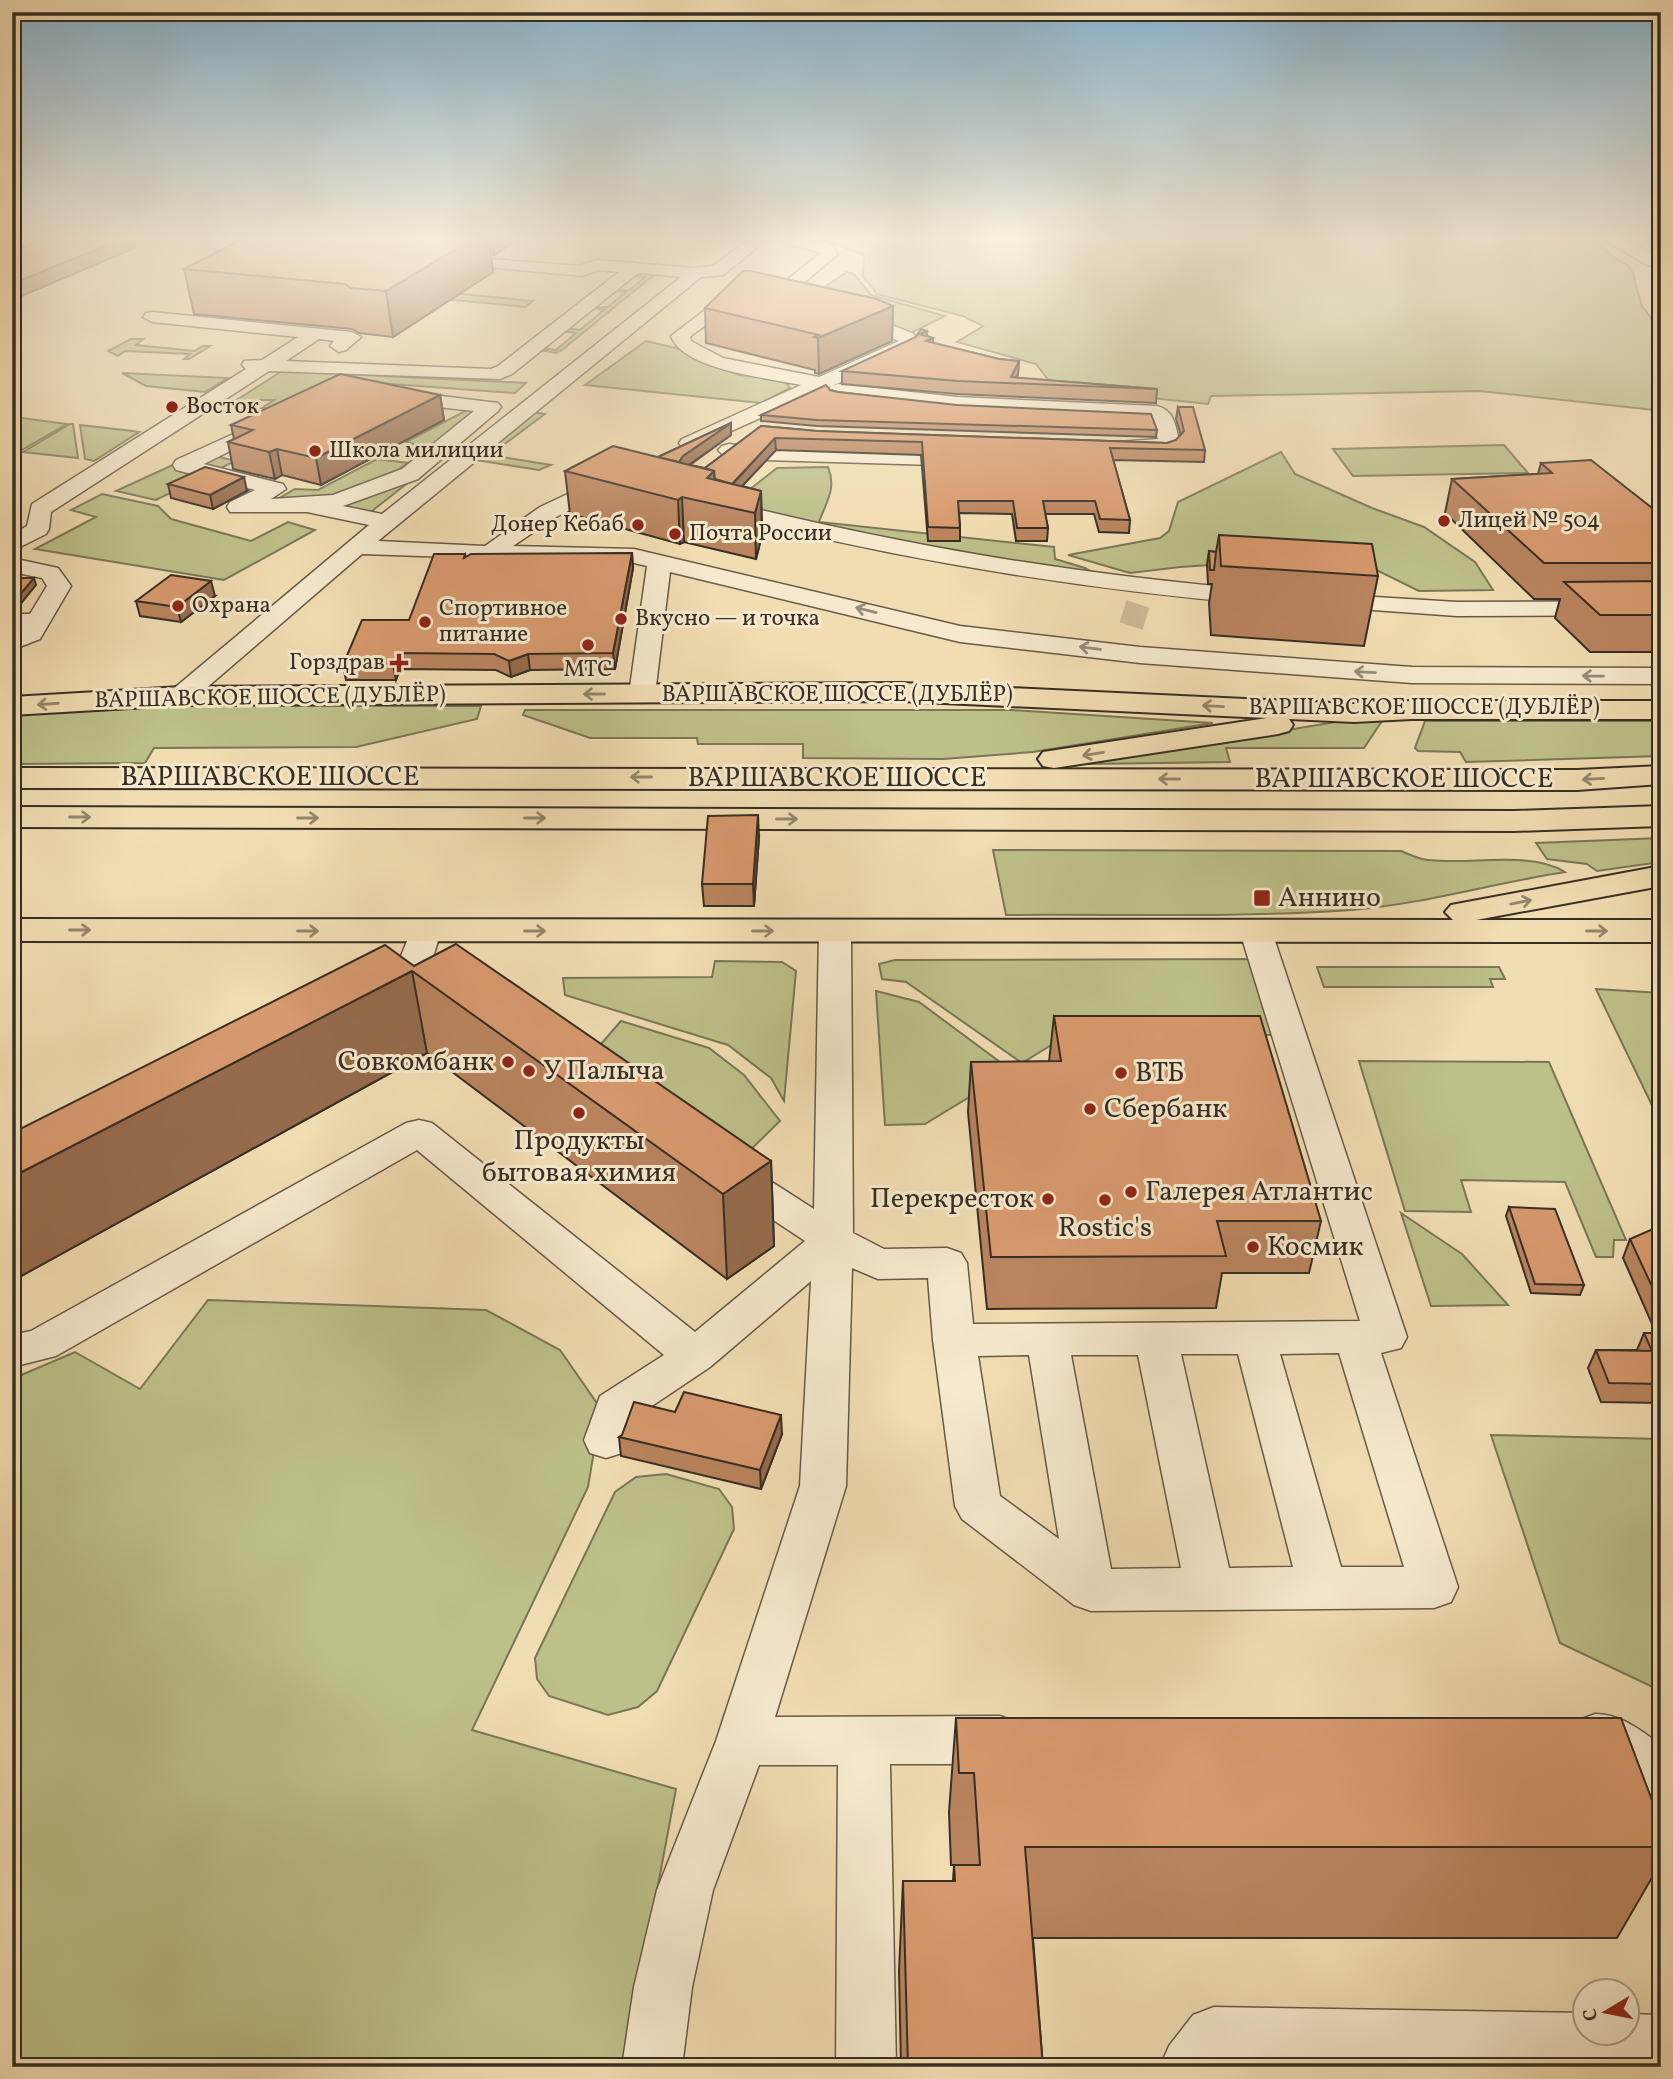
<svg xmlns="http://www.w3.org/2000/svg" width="1673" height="2079" viewBox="0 0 1673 2079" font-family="Vollkorn,serif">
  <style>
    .green { fill: #bdc089; stroke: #7a7756; stroke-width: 2 }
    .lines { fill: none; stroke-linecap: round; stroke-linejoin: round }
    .minor-tunnel { stroke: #ccba96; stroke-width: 24; stroke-dasharray: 24 12; stroke-linecap: butt }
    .minor-casing { stroke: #665a48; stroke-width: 3 }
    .major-casing { stroke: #372e24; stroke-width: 4 }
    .minor { fill: #f6e9cd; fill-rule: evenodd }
    .major { fill: #f1ddb2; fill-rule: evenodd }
    .wall { fill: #b9845e; stroke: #372e24; stroke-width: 2 }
    .shaded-wall { fill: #966b4c; stroke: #372e24; stroke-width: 2 }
    .building { fill: #d7996d; stroke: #372e24; stroke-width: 2 }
    .oneway { stroke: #968c78 }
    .oneway2 { stroke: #94866b }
    .poi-dot { fill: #8f2418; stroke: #f6e9cd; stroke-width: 2.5 }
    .labels { text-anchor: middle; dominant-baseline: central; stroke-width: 6; stroke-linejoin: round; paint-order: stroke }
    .far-poi-label { font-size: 23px; fill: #372e24; stroke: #f6e9cd; text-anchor: start }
    .far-street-label { font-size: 23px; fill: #372e24; stroke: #f6e9cd }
    .street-label { font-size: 28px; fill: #372e24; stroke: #f6e9cd }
    .poi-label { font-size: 28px; fill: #372e24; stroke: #f6e9cd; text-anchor: start }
  </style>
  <rect width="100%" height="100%" fill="#f1ddb2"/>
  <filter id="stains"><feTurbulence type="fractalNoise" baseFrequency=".00286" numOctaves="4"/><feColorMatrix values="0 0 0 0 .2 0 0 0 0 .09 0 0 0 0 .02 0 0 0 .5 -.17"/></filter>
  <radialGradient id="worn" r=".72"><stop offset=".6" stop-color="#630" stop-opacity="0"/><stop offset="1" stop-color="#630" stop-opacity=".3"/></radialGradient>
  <g class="green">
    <polygon points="818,237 1578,237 1600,245 1613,257 1629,266 1634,275 1637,290 1642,306 1651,318 1661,354 1661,406 1654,410 1480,391 1211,396 1208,404 1066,389 1050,382 1036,364 957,342 983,326 963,316 877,294 863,276 864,255"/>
    <polygon points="847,272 854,274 871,295 945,316 911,333 798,305"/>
    <polygon points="644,273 655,274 562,350 556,353 540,350 539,348 556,350 576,333 562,331 565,328 580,330 604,310 592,308 608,307 626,292 614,291 629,290 645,277 633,276"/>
    <polygon points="433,291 533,301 525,307 424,297"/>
    <polygon points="131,339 143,339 136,345 194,351 203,346 210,346 189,359 184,359 190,354 125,351 118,356 108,351"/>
    <polygon points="646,341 676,348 713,366 740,375 788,380 786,383 790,388 761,403 585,385"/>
    <polygon points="282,371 526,383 515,393 337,380 272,409 262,408 274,400 255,400 248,404 235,401"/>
    <polygon points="122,373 228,378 205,392 146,386"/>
    <polygon points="469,409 480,410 428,448 406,442"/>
    <polygon points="532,412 545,414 490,455 551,465 539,470 469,459"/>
    <polygon points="14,417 67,424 20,451 14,451"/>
    <polygon points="70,424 73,424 78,458 23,452"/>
    <polygon points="80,425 133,431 139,432 94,461 85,459"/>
    <polygon points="1504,445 1528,473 1353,476 1333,449"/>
    <polygon points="201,452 235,461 156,500 116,491"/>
    <polygon points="1281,452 1295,474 1372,508 1424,527 1475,562 1493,590 1419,591 1348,556 1180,567 1130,573 1068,555 1160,538 1169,531 1178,502"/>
    <polygon points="377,459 408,463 355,498 409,482 368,514 269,504 295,489 318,490"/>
    <path d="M 828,467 C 837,489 826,502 819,522 L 1054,547 L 1055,559 L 1085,568 L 1101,577 L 902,543 L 756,512 L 736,500 L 777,468 Z"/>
    <polygon points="102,494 158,506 171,519 251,541 288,522 315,530 224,580 35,549 96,517 71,510"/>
    <polygon points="182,706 481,706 477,719 356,747 154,748 145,763 12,764 12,715"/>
    <polygon points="525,710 1011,710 1213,723 1033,752 943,759 803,758 803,744 698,744 697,738 590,738 523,715"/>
    <polygon points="1359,718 1384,718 1364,748 1226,748 1230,762 1088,764"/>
    <polygon points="1425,721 1661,721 1661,756 1466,762 1460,752 1418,751 1415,748"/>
    <polygon points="1661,838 1661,862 1597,871 1587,864 1547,859 1536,843"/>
    <path d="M 993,850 L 1401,851 C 1408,854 1415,857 1422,859 C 1463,867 1529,849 1565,872 C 1494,883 1424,904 1351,910 C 1237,918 1121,914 1006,915 Z"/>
    <polygon points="1259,959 1283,1035 1066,1036 1022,1063 906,982 882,979 879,964 895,960"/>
    <polygon points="715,961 782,962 796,971 784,1101 771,1078 728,1045 565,995 563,978 712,977"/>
    <polygon points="1317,967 1499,967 1505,979 1490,979 1493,987 1324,987"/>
    <polygon points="1596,989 1661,993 1661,1124"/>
    <polygon points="876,991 919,1002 1012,1071 925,1124 885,1125"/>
    <polygon points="621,1021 709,1048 744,1075 780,1121 732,1168 580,1068"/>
    <polygon points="1359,1061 1549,1062 1626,1240 1614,1240 1613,1257 1596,1257 1565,1182 1461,1180 1471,1212 1405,1211"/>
    <polygon points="1401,1213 1462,1254 1508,1305 1431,1306"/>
    <polygon points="208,1300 486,1310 560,1350 601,1409 588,1487 472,1730 676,1789 624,2067 12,2067 12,1379 75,1352 140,1389"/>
    <polygon points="1491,1435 1661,1439 1661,1691 1560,1643"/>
    <polygon points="666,1474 719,1489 732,1507 734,1529 657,1691 638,1707 608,1715 549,1696 537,1679 535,1658 615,1492 636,1477"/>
  </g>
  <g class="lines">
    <polyline class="minor-tunnel" points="1131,626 1138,604"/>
    <g class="minor-casing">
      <g id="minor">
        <polygon points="752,237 770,237 723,275 701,277 378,541 485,546 540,507 610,474 618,476 621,481 618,486 556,517 513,546 634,549 960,626 1140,647 1412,667 1661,668 1661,684 1412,683 1140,663 960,642 670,572 655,694 651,700 642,702 633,700 629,694 647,566 634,563 362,554 190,702 181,704 172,702 168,696 172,690 369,525 307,512 230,512 227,507 230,502 255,490 176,470 173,465 176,460 271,417 278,419 281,423 278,427 204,464 283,484 286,489 271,499 333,495 402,469 474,411 393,402 386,400 383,396 386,392 393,390 498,403 501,407 498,411 418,479 343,506 382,514 681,277 638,273 512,374 500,379 269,371 51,512 49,529 46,534 12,551 12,534 27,526 32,504 246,369 242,365 244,361 262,360 298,337 152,322 143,317 146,313 152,312 352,332 361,337 346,350 339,352 330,346 334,341 319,339 286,361 491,369 498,366 619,272 599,270 582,276 444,263 436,258 438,255 580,266 597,260 693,268 713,266"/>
        <polygon points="782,237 801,237 832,245 838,254 776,306 770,307 761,302 764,298 821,253 783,242"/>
        <polygon points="1600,237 1620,237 1659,257 1661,262 1653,266 1647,265"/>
        <path d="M 744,292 L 753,297 L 750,301 L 737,303 L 692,335 L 690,337 L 691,341 L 723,358 L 819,377 L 899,341 L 877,332 L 840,323 L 837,319 L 840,315 L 846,314 L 889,324 L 914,334 L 917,344 L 915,348 L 832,386 L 838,384 L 957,397 L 1157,406 C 1176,411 1176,429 1180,445 L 1177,449 L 1170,451 L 1119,450 L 1116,446 L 1119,442 L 1158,439 L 1152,418 L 957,409 L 838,396 L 831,394 L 828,390 L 831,386 L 696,447 L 682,447 L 679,443 L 682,439 L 801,385 C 768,378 683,370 671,336 L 726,294 Z"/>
        <polygon points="729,444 764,448 970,454 978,455 981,460 978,465 970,466 764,460 722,454 718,450 722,446"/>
        <path d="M 716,499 C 898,545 1070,574 1257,590 L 1266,592 L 1269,597 L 1266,602 L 1257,604 C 1071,588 889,558 708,511 L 705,506 L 708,501 Z"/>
        <polygon points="12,558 58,568 71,586 40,639 12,650 12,633 20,630 12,630 12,614 30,614 47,586 42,578 12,572"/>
        <polygon points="1326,594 1457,602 1661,601 1661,615 1457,616 1317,606 1314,601 1317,596"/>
        <polygon points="425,921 436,924 441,931 427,977 422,984 376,989 364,986 359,979 364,972 396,968 414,924"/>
        <path d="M 835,921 L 846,924 L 851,931 L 853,1233 L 884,1249 L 947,1248 L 961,1253 L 967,1263 L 973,1324 L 1360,1321 L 1240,932 L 1245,925 L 1256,922 L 1267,925 L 1272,932 L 1407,1337 L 1401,1348 L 1381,1353 L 1458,1587 L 1451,1602 L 1434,1608 L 1091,1611 L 1074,1605 L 962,1519 L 955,1506 L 933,1340 L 928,1278 L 878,1279 L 852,1268 L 846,1486 L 775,1717 L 1000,1716 L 1018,1723 L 1026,1740 L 1018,1757 L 1000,1764 L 890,1764 L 896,2067 L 836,2067 L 838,1765 L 759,1765 L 713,1890 L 692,1987 L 682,2067 L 622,2067 L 634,1987 L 657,1890 L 716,1741 L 800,1486 L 811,1281 L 710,1367 L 634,1418 L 622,1453 L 606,1458 L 590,1453 L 584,1440 L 600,1396 L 664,1355 L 417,1150 L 56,1356 L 12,1367 L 12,1335 L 31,1331 L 406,1123 L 419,1120 L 432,1123 L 695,1332 L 805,1241 L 719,1184 L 714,1175 L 719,1166 L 733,1162 L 747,1166 L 814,1209 L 819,931 L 824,924 ZM 1339,1353 L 1404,1567 L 1341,1567 L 1280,1354 ZM 1181,1354 L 1238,1354 L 1293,1567 L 1229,1568 ZM 1029,1355 L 1059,1539 L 1000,1496 L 978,1356 ZM 1071,1355 L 1138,1355 L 1181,1568 L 1111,1569 Z"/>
        <path d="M 1595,1714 C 1621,1714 1640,1730 1661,1745 L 1661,1800 L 1642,1792 L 1600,1762 L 1577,1755 L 1569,1738 L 1577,1721 Z"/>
        <polygon points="1214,2007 1586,2013 1586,2034 1628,2034 1628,2014 1661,2015 1661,2067 1160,2067 1169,2046 1193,2015"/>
      </g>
    </g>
    <g class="major-casing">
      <g id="major">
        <polygon points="901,683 1354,704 1411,701 1661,701 1661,719 1411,719 1354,722 1289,719 1293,725 1289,731 1278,734 1054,768 1043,766 1038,759 1043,752 1267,718 901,701 181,705 12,715 12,697 181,687"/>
        <polygon points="1661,766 1661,784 1577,790 12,788 12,768 1577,770"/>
        <polygon points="1661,806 1661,826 1514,831 12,827 12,807 1514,811"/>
        <polygon points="1661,866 1661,886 1476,920 1661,920 1661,942 12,941 12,919 1453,920 1445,912 1451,905"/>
      </g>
    </g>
    <use href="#minor" class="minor"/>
    <use href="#major" class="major"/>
  </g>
  <g class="wall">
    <polygon points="246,237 510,237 511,244 494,255 491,255 493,272 393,337 359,333 352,329 194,314 184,269"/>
    <polygon points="893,306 892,341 819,374 815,373 815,370 706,343 705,308"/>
    <polygon points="927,336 933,338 933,343 999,359 1019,361 1018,374 1017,378 1157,389 1156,403 957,394 842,384 842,371"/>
    <polygon points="830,390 838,392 1157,430 1156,437 817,426 761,421 761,415"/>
    <polygon points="440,395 444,420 321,485 282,475 275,479 233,469 228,442 234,439 231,425"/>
    <polygon points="1178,407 1205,450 1204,462 1113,460 1130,520 1129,533 1099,532 1094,514 1045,514 1048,528 1047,541 1016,541 1012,514 959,513 960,528 960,541 928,541 921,455 776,450 742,486 761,491 762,535 756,559 684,542 680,544 570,514 565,471 658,457 731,423 731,435 690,465 705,468 761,426 817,431 1167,443 1176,440 1181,436 1176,419"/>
    <polygon points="1541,463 1661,515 1661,652 1590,652 1555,618 1560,599 1534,599 1445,513 1452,479 1538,474"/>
    <polygon points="168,484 247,491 213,509 171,498"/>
    <polygon points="1219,535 1378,576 1364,646 1211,635 1209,603 1212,584 1208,584 1207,564 1209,551 1216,552"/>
    <polygon points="632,553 633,568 615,669 530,670 511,677 496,670 400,669 396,680 346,680 343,665 409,620 465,554 466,557"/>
    <polygon points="215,596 181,622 140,616 136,601"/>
    <polygon points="759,837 754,906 704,906 702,884"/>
    <polygon points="414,966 771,1161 774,1246 727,1279 427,1053 12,1281"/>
    <polygon points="1054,1016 1321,1221 1309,1273 1222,1273 1216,1308 987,1309 968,1112 971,1062 1049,1062"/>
    <polygon points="1509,1207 1584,1285 1580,1295 1531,1293 1506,1216"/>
    <polygon points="1630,1239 1661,1245 1661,1333 1656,1333 1623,1258"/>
    <polygon points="1644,1333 1661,1333 1661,1403 1601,1402 1588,1368 1596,1350 1637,1350"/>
    <polygon points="675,1412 782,1434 761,1489 621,1456 619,1437"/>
    <polygon points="956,1718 1661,1824 1661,1862 1617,1938 1033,1938 1043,2067 901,2067 899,1971 903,1881 953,1881 954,1865 951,1865 949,1812"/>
  </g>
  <g class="shaded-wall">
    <polygon points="126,237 133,237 135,248 12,300 12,284"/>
    <polygon points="476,237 489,237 493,272 393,337 386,291"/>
    <polygon points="492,237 510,237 511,244 494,255"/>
    <polygon points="893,306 892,341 819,374 818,338"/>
    <polygon points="927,331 927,341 933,338 933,351 919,334"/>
    <polygon points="1019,361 1018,374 1014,383 1011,377"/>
    <polygon points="440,395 444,420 321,485 316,458"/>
    <polygon points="731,423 731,435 683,469 679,462 683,456"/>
    <polygon points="775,438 776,450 730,499 730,487"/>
    <polygon points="277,449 282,475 275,479 269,452"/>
    <polygon points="714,471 716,505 707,478"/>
    <polygon points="244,477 247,491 213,509 210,495"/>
    <polygon points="761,491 762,535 756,559 755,513"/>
    <polygon points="682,497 684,542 680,544 678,500"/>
    <polygon points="632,553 633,568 615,669 613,653"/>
    <polygon points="34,578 36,585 15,611 12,612 12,604"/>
    <polygon points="211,581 215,596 181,622 177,607"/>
    <polygon points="397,653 400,669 396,680 393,664"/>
    <polygon points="528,654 530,670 511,677 509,661"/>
    <polygon points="758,815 759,837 754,906 753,884"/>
    <polygon points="412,971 427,1053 12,1281 12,1177"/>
    <polygon points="771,1161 774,1246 727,1279 723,1194"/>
    <polygon points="781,1415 782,1434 761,1489 760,1470"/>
  </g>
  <g class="building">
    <polygon points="49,237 126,237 12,284 12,252"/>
    <polygon points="246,237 476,237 386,291 351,288 345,284 184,269"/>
    <polygon points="743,271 750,271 877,299 893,306 818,338 814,337 819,335 705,308"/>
    <polygon points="921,329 927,331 919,334 933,338 926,341 999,359 1019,361 1011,377 1157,389 958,381 842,371 916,337"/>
    <polygon points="340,374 440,395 316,458 277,449 269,452 228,442 253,430 231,425"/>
    <polygon points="826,385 830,390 838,392 957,405 1151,414 1157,430 817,420 761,415"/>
    <polygon points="1178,407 1193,407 1205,450 1110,448 1130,520 1100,519 1095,501 1043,501 1048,528 1017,528 1013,501 958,501 960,528 928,527 922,442 775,438 732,484 715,479 714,471 705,468 761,426 817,431 1167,443 1176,440 1184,431"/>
    <polygon points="731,423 683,456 679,462 658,457"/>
    <polygon points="613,446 714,471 707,478 761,491 755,513 682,497 678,500 565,471"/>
    <polygon points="1591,460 1661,515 1661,563 1544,563 1452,479 1552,473 1541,463"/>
    <polygon points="205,467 244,477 210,495 168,484"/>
    <polygon points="1219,535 1372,544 1378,576 1221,566"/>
    <polygon points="1209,551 1216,552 1214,570 1210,570"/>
    <polygon points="632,553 613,653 528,654 509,661 494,654 397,653 393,664 343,665 362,620 409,620 434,554 465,554 464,558 471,554"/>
    <polygon points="171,575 211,581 177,607 136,601"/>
    <polygon points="12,578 34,578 12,604"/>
    <polygon points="1661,581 1661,615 1600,615 1564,582"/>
    <polygon points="758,815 753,884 702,884 708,816"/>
    <polygon points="456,944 771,1161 723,1194 412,971 12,1177 12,1133 385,945 414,966"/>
    <polygon points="1054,1016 1260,1016 1321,1221 1217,1221 1226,1256 991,1257 971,1062 1061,1061"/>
    <polygon points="1509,1207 1555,1209 1584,1285 1535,1284"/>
    <polygon points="1653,1229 1661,1245 1661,1306 1630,1239"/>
    <polygon points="1644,1333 1661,1333 1661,1384 1609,1383 1596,1350 1652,1351"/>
    <polygon points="684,1392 781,1415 760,1470 619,1437 622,1435 634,1402 675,1412"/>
    <polygon points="956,1718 1621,1718 1661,1824 1661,1847 1025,1847 1043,2067 908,2067 903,1881 955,1881 954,1865 980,1865 974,1773 959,1773"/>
  </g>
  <defs><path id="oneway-shaft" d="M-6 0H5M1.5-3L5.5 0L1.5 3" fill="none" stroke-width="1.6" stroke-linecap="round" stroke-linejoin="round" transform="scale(1.75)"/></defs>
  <g class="oneway">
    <use href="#oneway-shaft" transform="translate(866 610) rotate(-166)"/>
    <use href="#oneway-shaft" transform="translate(1090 648) rotate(-173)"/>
    <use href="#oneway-shaft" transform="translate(1365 672) rotate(-177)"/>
    <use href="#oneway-shaft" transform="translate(1593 676) rotate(-179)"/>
  </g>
  <g class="oneway2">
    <use href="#oneway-shaft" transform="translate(594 694) rotate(180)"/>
    <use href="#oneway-shaft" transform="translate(48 704) rotate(176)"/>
    <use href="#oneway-shaft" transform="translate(1213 706) rotate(-177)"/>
    <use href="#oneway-shaft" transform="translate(1093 754) rotate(171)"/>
    <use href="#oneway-shaft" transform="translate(641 777) rotate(-180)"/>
    <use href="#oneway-shaft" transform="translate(1169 779) rotate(-180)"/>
    <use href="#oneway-shaft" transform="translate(1593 779) rotate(177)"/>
    <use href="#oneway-shaft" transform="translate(80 817)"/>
    <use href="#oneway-shaft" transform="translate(308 818)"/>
    <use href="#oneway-shaft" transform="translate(535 818)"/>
    <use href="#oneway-shaft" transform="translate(787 819)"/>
    <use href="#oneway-shaft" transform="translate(1521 902) rotate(-11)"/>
    <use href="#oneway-shaft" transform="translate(80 930)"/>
    <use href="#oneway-shaft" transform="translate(308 931)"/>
    <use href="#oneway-shaft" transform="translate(535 931)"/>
    <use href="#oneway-shaft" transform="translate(763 931)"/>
    <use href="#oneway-shaft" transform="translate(1597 931)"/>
  </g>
  <linearGradient id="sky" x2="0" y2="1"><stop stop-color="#89b7d3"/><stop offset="0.45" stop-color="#f9f0dc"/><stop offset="1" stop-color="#f9f0dc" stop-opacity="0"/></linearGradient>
  <rect width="1673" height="528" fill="url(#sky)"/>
  <g class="poi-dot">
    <circle cx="172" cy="407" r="7"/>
    <circle cx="315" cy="451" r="7"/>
    <circle cx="1444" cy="521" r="7"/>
    <circle cx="638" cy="525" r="7"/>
    <circle cx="675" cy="534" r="7"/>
    <circle cx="178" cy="606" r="7"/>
    <circle cx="621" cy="619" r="7"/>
    <circle cx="425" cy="622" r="7"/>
    <circle cx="588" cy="645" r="7"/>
    <path d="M395.5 652.5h7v7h7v7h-7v7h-7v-7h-7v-7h7z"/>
    <rect x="1253" y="889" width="18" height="18" rx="3.5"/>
    <circle cx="508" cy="1062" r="7"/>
    <circle cx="529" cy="1071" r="7"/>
    <circle cx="1121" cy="1073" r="7"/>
    <circle cx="1090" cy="1109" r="7"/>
    <circle cx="579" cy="1113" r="7"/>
    <circle cx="1131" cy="1192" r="7"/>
    <circle cx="1048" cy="1199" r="7"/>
    <circle cx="1105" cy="1200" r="7"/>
    <circle cx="1253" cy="1247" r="7"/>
  </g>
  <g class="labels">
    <g class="far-poi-label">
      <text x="186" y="407">Восток</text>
      <text x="329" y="451">Школа милиции</text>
      <text x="1458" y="521">Лицей № 504</text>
      <text x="624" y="525" text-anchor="end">Донер Кебаб</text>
      <text x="689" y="534">Почта России</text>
      <text x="192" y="606">Охрана</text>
      <text x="439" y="609">Спортивное<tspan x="439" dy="26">питание</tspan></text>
      <text x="635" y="619">Вкусно — и точка</text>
      <text x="385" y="663" text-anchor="end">Горздрав</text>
      <text x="588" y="670" text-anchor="middle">МТС</text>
    </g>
    <g class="far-street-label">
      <text x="837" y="695">ВАРШАВСКОЕ ШОССЕ (ДУБЛЁР)</text>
      <text transform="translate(270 698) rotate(-1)">ВАРШАВСКОЕ ШОССЕ (ДУБЛЁР)</text>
      <text x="1424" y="708">ВАРШАВСКОЕ ШОССЕ (ДУБЛЁР)</text>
    </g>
    <g class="street-label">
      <text x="270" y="777">ВАРШАВСКОЕ ШОССЕ</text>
      <text x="837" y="778">ВАРШАВСКОЕ ШОССЕ</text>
      <text x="1404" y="779">ВАРШАВСКОЕ ШОССЕ</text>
    </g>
    <g class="poi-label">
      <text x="1278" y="898">Аннино</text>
      <text x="494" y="1062" text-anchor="end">Совкомбанк</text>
      <text x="543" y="1071">У Палыча</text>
      <text x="1135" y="1073">ВТБ</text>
      <text x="1104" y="1109">Сбербанк</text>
      <text x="579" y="1141" text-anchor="middle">Продукты<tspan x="579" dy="32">бытовая химия</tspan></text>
      <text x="1145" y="1192">Галерея Атлантис</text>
      <text x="1034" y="1199" text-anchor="end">Перекресток</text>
      <text x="1105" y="1228" text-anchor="middle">Rostic's</text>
      <text x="1267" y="1247">Космик</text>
    </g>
  </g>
  <rect width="1673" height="2079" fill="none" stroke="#f1ddb2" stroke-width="42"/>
  <rect x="14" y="14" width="1645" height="2051" fill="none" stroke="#372e24" stroke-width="3.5"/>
  <rect x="21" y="21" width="1631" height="2037" fill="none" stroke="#372e24" stroke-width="2"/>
  <g transform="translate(1606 2012) rotate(260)"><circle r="33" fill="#f6e9cd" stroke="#aa9e89" stroke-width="2"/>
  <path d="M0-5L12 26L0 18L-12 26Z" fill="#8f2418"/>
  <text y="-10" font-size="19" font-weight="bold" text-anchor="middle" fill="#372e24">С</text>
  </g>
  <rect width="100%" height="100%" filter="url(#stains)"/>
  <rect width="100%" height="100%" fill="url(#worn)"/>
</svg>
